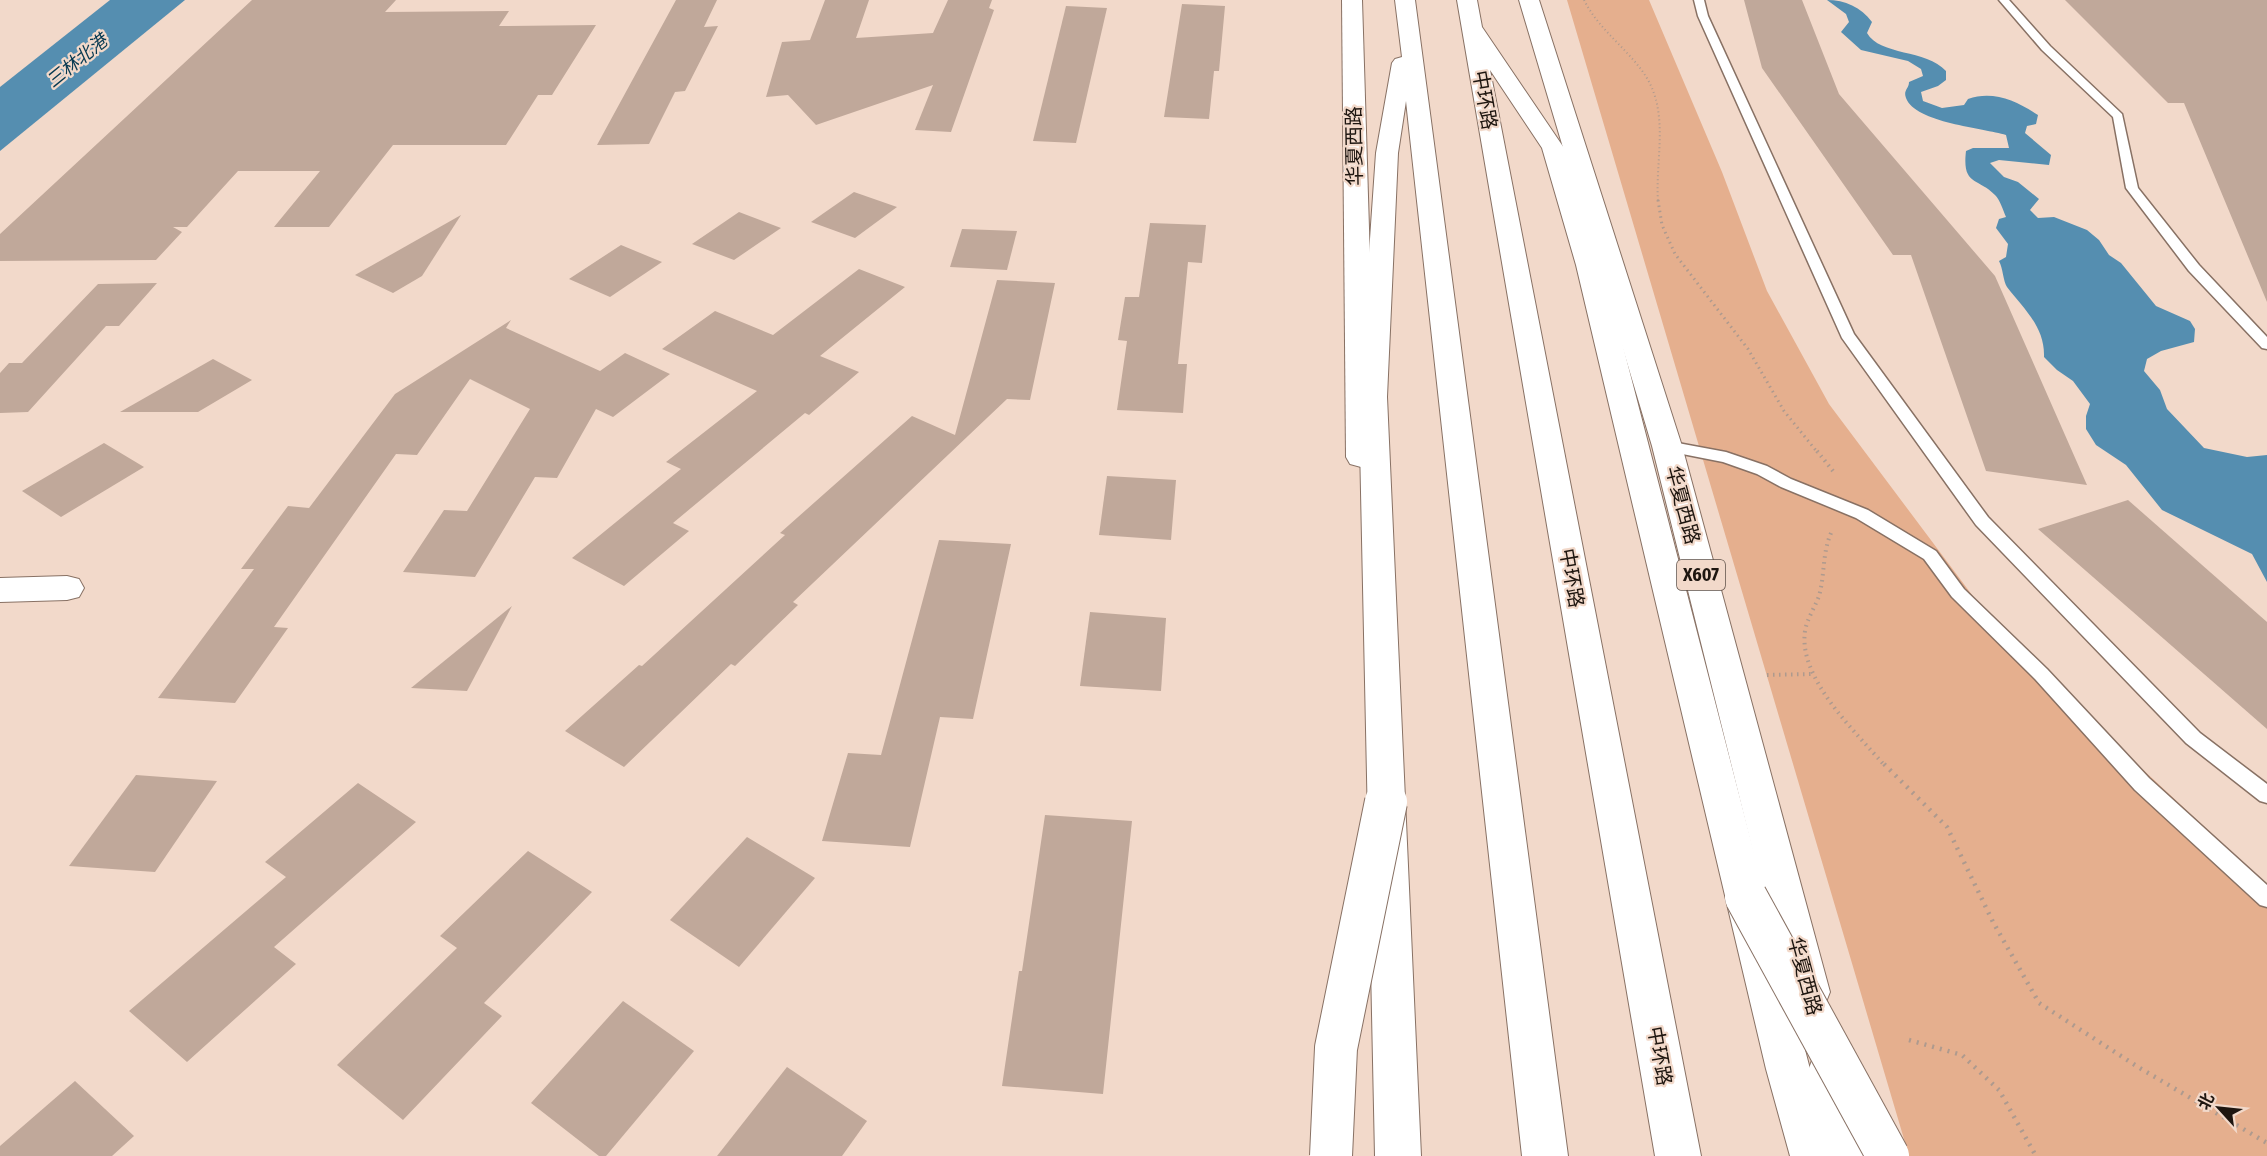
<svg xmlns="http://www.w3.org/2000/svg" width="2267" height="1156" viewBox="0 0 2267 1156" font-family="'Fira Sans Condensed','Noto Sans SC',sans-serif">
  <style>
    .green { fill: #e5af8e }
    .water { fill: #558eb0 }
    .building { fill: #c0a89a }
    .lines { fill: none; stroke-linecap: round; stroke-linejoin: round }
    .lane-casing { stroke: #887164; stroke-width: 3 }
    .street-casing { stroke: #887164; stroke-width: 2 }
    .primary-casing { stroke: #887164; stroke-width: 2 }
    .highway-casing { stroke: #887164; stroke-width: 2 }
    .path-far3 { stroke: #ae9a8e; stroke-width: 2; stroke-dasharray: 1 3; stroke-linecap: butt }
    .path-far2 { stroke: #ae9a8e; stroke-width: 3; stroke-dasharray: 1.5 4; stroke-linecap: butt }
    .path-far1 { stroke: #ae9a8e; stroke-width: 4; stroke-dasharray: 1.5 4.5; stroke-linecap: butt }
    .path { stroke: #ae9a8e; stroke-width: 4.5; stroke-dasharray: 2 6; stroke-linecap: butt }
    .lane { fill: #fff; fill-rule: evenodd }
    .street { fill: #fff; fill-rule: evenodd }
    .primary { fill: #fff; fill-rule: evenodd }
    .highway { fill: #fff; fill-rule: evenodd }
    .highway-bridge-casing { stroke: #887164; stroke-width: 44; stroke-linecap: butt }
    .highway-bridge { stroke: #fff; stroke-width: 42 }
    .labels { text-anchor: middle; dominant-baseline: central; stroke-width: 4.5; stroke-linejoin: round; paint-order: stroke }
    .far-water-label { font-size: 18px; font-style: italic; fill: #053850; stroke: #f2d9ca }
    .shield { fill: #f2d9ca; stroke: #5e5048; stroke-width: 1.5 }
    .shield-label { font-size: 18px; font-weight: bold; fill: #1e1610 }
    .street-label { font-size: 20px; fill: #1e1610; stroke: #f2d9ca }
  </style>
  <rect width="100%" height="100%" fill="#f2d9ca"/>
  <polygon class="green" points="1567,0 1649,0 1722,172 1767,291 1829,404 2011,647 2267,885 2267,1156 1909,1156"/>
  <g class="water">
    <polygon points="110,0 185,0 0,151 0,87"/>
    <path d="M 1827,0 C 1845,0 1861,7 1872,22 L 1867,33 C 1880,56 1926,49 1946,71 L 1946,80 L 1938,86 L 1921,92 L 1923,101 L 1942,108 L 1964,105 L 1968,99 C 1993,90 2017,101 2038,115 L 2036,124 L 2027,126 L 2025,133 L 2051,155 L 2049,165 L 1999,160 L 1990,163 L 2004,177 L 2018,182 L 2039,199 L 2030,210 L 2038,218 L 2054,217 L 2087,230 L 2099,240 L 2109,255 L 2121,263 L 2156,306 L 2190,321 L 2195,329 L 2194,342 L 2161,351 L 2147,359 L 2144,371 L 2160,390 L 2167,409 L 2204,448 L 2247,457 L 2267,455 L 2267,582 L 2252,554 L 2162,510 L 2126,465 L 2096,445 L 2086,429 L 2086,416 L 2090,404 L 2073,381 L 2057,370 L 2044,357 C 2045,327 2024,309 2007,287 C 2003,281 2003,268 1999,261 L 2006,257 L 2008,244 L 1996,228 L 1999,219 L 2006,217 C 2003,210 2000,200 1995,195 C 1977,177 1962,186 1966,151 L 1973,148 L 2009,148 L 2006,135 C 1984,128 1915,123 1906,98 C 1903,90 1909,89 1909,82 L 1923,76 L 1921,69 L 1908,61 L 1861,50 L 1841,32 L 1849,22 L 1846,14 Z"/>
  </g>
  <g class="building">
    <polygon points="252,0 396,0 385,12 509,11 499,26 596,25 552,95 538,95 506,145 393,145 329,227 274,227 320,171 238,171 187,227 173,227 182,232 156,260 0,261 0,234"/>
    <polygon points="676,0 717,0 704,27 718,26 685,91 675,92 649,144 597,145"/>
    <polygon points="825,0 869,0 856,38 933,33 948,0 992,0 989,8 994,10 951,132 915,130 933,85 816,125 788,95 766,97 782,42 810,40"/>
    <polygon points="1744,0 1802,0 1839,94 1995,276 2087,485 1986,471 1911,255 1893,255 1762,68"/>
    <polygon points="2065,0 2267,0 2267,302 2184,103 2168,103"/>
    <polygon points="1182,4 1225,6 1219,71 1214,71 1209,119 1164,117"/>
    <polygon points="1066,6 1107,8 1076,143 1033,141"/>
    <polygon points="854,192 897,207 855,238 811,222"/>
    <polygon points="739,212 781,228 734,260 692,244"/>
    <polygon points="461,215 422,276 393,293 355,275"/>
    <polygon points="1150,223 1206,225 1202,263 1188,262 1178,364 1187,364 1183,413 1117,410 1127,341 1118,340 1125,297 1139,297"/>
    <polygon points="962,229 1017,231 1007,270 950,267"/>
    <polygon points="621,245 662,262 610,297 569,279"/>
    <polygon points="859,269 905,287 820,356 859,372 809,415 805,413 673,523 689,531 624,586 572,558 681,469 666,462 757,391 662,349 715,311 773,335"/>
    <polygon points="997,280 1055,283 1030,400 1007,399 793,602 798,605 735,666 731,664 624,767 565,731 639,665 642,666 785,535 780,533 912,416 955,435"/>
    <polygon points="157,283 119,326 106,326 28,412 0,413 0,373 9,363 22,363 98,284"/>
    <polygon points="511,320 506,328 600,371 625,353 670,374 613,417 596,409 557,478 535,477 475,577 403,572 444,510 467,511 530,409 470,379 417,455 396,454 274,627 288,628 235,703 158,698 254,569 241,569 288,506 309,508 395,394"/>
    <polygon points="213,359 252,380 198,412 120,412"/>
    <polygon points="104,443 144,467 61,517 22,491"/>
    <polygon points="1107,476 1176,480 1171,540 1099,535"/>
    <polygon points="2128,500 2267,622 2267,729 2038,529"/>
    <polygon points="939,540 1011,544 973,719 940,717 910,847 822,841 848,753 881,755"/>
    <polygon points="512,606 467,691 411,688"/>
    <polygon points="1090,612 1166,618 1161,691 1080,686"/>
    <polygon points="136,775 217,781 155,872 69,866"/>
    <polygon points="358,783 416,822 274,947 296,964 187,1062 129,1011 286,877 265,862"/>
    <polygon points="1045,815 1132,821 1103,1094 1002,1086 1019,971 1022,971"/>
    <polygon points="747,837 815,878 739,967 670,920"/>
    <polygon points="528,851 592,892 484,1003 502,1016 403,1120 337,1065 457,948 440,936"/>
    <polygon points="623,1001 694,1051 606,1156 599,1156 531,1103"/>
    <polygon points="787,1067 867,1121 842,1156 717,1156"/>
    <polygon points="75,1081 134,1136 112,1156 0,1156 0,1146"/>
  </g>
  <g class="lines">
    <g class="lane-casing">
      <g id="lane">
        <polygon points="1694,0 1704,0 1708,16 1854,334 1988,517 2200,733 2267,784 2267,803 2260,801 2186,743 1976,525 1842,338 1698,16"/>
        <polygon points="1999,0 2009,0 2050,46 2122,114 2138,188 2199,265 2267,337 2267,349 2262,348 2189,271 2126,188 2113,117 2042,50"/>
        <polygon points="1667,441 1726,452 1767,466 1791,479 1868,510 1936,551 1964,589 2047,669 2149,778 2267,885 2267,907 2260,905 2135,790 2035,679 1952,597 1924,559 1856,518 1781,487 1757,474 1723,462 1662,450 1660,446"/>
      </g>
    </g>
    <g class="street-casing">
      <polygon id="street" points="67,576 79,579 84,588 79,597 67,600 0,602 0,578"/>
    </g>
    <g class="primary-casing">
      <g id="primary">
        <polygon points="1342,0 1362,0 1376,457 1372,464 1361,467 1350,464 1346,457"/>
        <polygon points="1519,0 1539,0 1682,446 1830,992 1824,1007 1809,1013 1794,1007 1788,992 1652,446"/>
        <polygon points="1830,1049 1846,1055 1875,1156 1829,1156 1808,1071 1814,1055"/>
      </g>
    </g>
    <g class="highway-casing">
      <g id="highway">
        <polygon points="1395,0 1415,0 1568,1156 1522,1156 1406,101 1398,153 1387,397 1421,1156 1375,1156 1359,397 1376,153 1392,63 1395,59 1402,57"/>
        <polygon points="1457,0 1477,0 1482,27 1564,148 1602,265 1810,1069 1836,1156 1790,1156 1766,1069 1576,265 1542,148 1490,70 1701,1156 1655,1156"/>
      </g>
    </g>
    <path class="path-far3" d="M 1584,0 C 1599,30 1627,48 1645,75 C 1670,113 1655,160 1658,202"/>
    <polyline class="path-far2" points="1658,200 1662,225 1675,254 1748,349 1784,411 1818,453"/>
    <g class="path-far1">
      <polyline points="1817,451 1833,471"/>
      <path d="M 1831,533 C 1822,554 1825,575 1819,596 C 1815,607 1807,619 1805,631 C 1798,679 1856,732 1885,766"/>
      <polyline points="1767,675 1811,674"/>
    </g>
    <g class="path">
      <polyline points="1884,764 1947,827 1993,922 2039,1003 2138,1067 2267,1143"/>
      <polyline points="1909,1040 1962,1055 1999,1090 2036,1156"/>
    </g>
    <use href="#lane" class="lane"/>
    <use href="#street" class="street"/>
    <use href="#primary" class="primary"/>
    <use href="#highway" class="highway"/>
    <g class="highway-bridge-casing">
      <g id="highway-bridge">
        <polyline points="1746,897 1888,1156"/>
        <polyline points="1331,1156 1336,1048 1386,802"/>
      </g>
    </g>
    <use href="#highway-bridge" class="highway-bridge"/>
  </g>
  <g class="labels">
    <g class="far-water-label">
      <text transform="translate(77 61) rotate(-39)">三林北港</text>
    </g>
    <rect class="shield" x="1677" y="560" width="48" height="30" rx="4.5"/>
    <g class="shield-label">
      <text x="1701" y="575">X607</text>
    </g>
    <g class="street-label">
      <text transform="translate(1485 100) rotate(80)">中环路</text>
      <text transform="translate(1354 146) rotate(-91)">华夏西路</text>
      <text transform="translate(1683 505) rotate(75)">华夏西路</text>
      <text transform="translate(1572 578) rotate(80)">中环路</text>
      <text transform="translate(1805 976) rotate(75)">华夏西路</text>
      <text transform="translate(1660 1056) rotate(80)">中环路</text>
    </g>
  </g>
  <g transform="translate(2219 1108) rotate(297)" stroke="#f2d9ca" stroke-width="4.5" paint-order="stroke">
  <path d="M0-4.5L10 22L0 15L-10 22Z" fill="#1e1610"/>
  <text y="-9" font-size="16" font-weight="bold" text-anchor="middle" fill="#1e1610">北</text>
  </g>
</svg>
